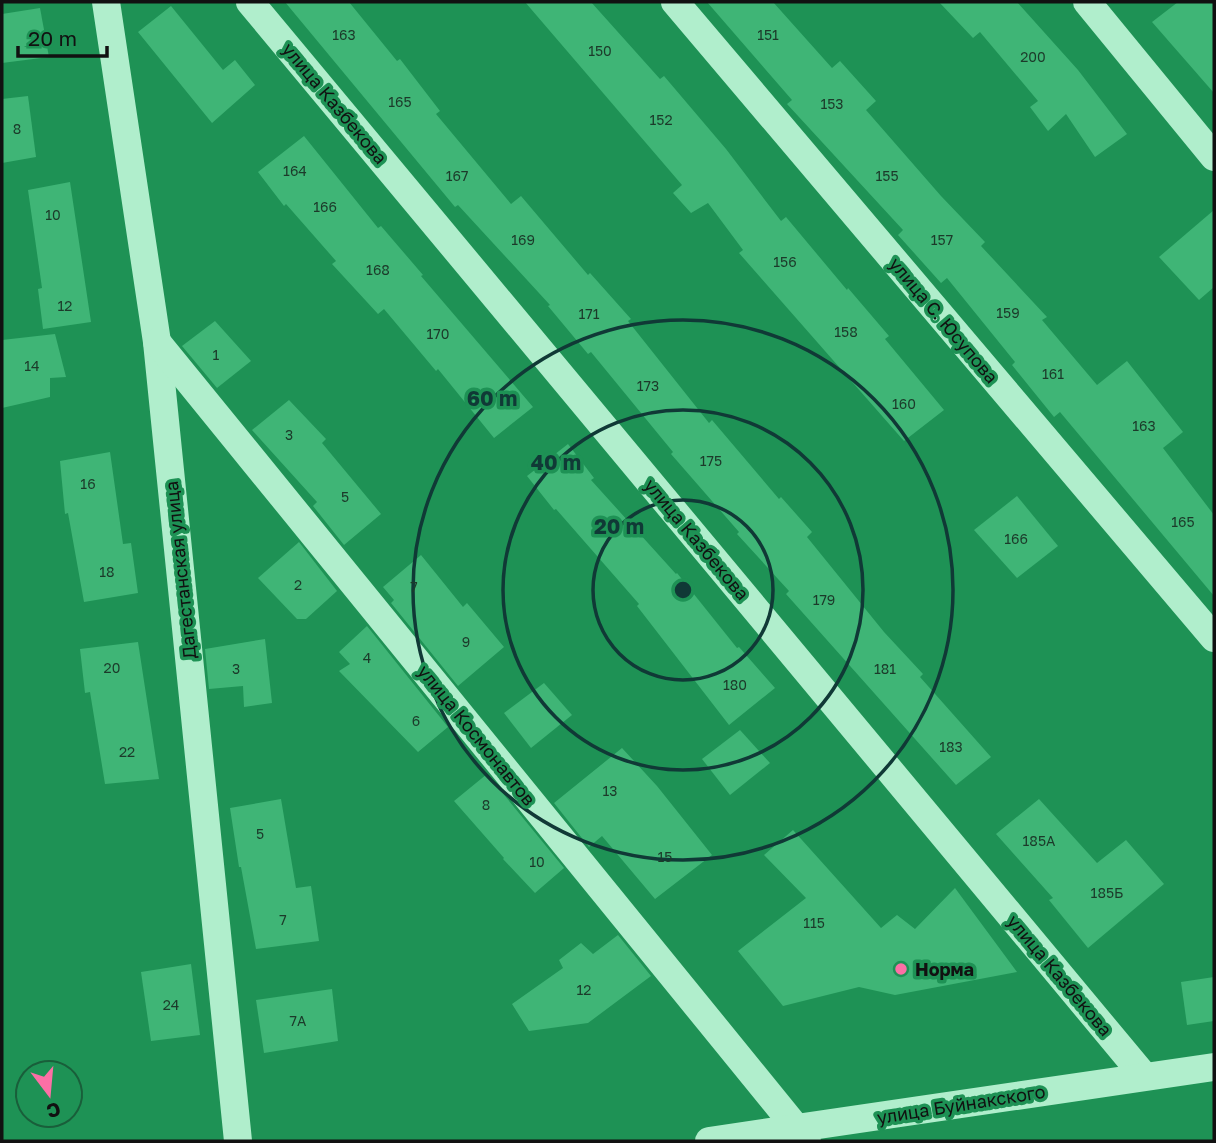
<svg xmlns="http://www.w3.org/2000/svg" width="1216" height="1143" viewBox="0 0 1216 1143" font-family="'Golos Text',sans-serif">
  <style>
    .building { fill: #3fb576 }
    .lines { fill: none; stroke-linecap: round; stroke-linejoin: round }
    .minor { stroke: #b0eecc; stroke-width: 28 }
    .ring { fill: none; stroke: #103936; stroke-width: 3.5 }
    .poi-dot { fill: #fc6fa5; stroke: #1e9255; stroke-width: 2.5 }
    .labels { text-anchor: middle; dominant-baseline: central; stroke-width: 7; stroke-linejoin: round; paint-order: stroke }
    .number-label { font-size: 14px; fill: #1c3a2a }
    .street-label { font-size: 18px; fill: #111; stroke: #1e9255 }
    .poi-label { font-size: 18px; font-weight: bold; fill: #111; stroke: #1e9255; text-anchor: start }
    .centre { fill: #103936; stroke: #1e9255; stroke-width: 3.5 }
    .ring-label { font-size: 21px; text-anchor: middle; font-weight: bold; fill: #103936; stroke: #1e9255; stroke-width: 7; stroke-linejoin: round; paint-order: stroke }
  </style>
  <rect width="100%" height="100%" fill="#1e9255"/>
  <g class="building">
    <polygon points="285,2 349,2 397,61 400,59 440,111 436,114 511,204 521,196 588,275 590,273 631,319 628,321 709,423 712,420 779,499 781,497 812,532 807,537 884,632 923,674 920,677 991,757 956,785 786,594 789,591 737,534 739,532 671,454 673,452 591,352 588,354 548,306 550,305 458,205 455,207"/>
    <polygon points="525,2 591,2 660,79 664,76 726,149 781,221 786,217 847,290 848,288 889,336 885,339 944,410 904,441 739,253 743,250 708,203 691,213 673,193 682,185"/>
    <polygon points="707,2 773,2 832,68 840,61 876,101 866,110 941,196 985,242 981,246 1047,317 1042,320 1097,385 1127,361 1183,432 1163,448 1214,515 1214,596 1060,412 1054,417 1012,365 1015,362 947,278 941,283 898,235 903,230 787,104 792,100"/>
    <polygon points="939,2 1017,2 1078,70 1127,134 1095,157 1066,114 1048,131 1030,107 1038,101 980,32 973,38"/>
    <polygon points="1178,2 1214,2 1214,93 1152,22"/>
    <polygon points="171,6 223,70 235,60 255,85 212,123 138,32"/>
    <polygon points="40,8 49,57 2,63 2,14"/>
    <polygon points="28,96 36,157 2,163 2,99"/>
    <polygon points="304,136 378,228 381,226 423,275 421,276 533,407 494,438 438,369 436,371 384,309 378,314 332,264 336,261 286,204 284,206 258,172"/>
    <polygon points="70,182 91,322 43,329 38,289 42,288 28,190"/>
    <polygon points="1214,210 1214,287 1199,300 1159,257"/>
    <polygon points="215,321 251,361 217,388 182,346"/>
    <polygon points="55,334 66,377 50,378 50,397 2,408 2,340"/>
    <polygon points="289,400 326,439 322,443 381,514 344,545 313,506 317,502 252,430"/>
    <polygon points="568,444 594,478 591,480 676,574 677,573 737,648 739,647 775,688 729,725 637,606 639,604 556,509 554,510 527,476"/>
    <polygon points="110,452 123,544 131,543 138,593 84,602 68,513 65,514 60,461"/>
    <polygon points="1017,496 1058,546 1017,578 974,530"/>
    <polygon points="299,542 337,591 306,619 297,619 258,578"/>
    <polygon points="421,555 463,607 467,603 504,647 458,686 391,603 394,600 383,587"/>
    <polygon points="367,626 448,727 418,752 339,671 350,664 339,652"/>
    <polygon points="265,639 272,703 244,707 243,686 209,689 205,649"/>
    <polygon points="138,642 159,779 105,784 90,692 85,693 80,649"/>
    <polygon points="544,683 572,715 531,748 504,713"/>
    <polygon points="740,730 770,763 730,795 702,759"/>
    <polygon points="622,748 657,786 712,855 655,899 602,836 589,847 554,803"/>
    <polygon points="487,774 564,868 535,893 503,859 504,858 454,801"/>
    <polygon points="281,799 296,888 311,886 319,941 256,949 241,867 239,867 230,808"/>
    <polygon points="1039,799 1097,863 1126,840 1164,884 1088,948 1049,900 1053,898 996,834"/>
    <polygon points="793,830 881,928 897,915 915,929 955,888 1017,972 895,995 859,987 783,1006 738,951 806,898 764,855"/>
    <polygon points="618,935 651,976 588,1023 529,1031 512,1004 563,968 559,960 581,943 593,954"/>
    <polygon points="191,964 200,1035 151,1041 141,972"/>
    <polygon points="1214,977 1214,1021 1187,1025 1181,982"/>
    <polygon points="332,989 338,1041 264,1053 256,1000"/>
  </g>
  <g class="lines">
    <g class="minor">
      <polyline points="106,2 157,342 238,1141"/>
      <polyline points="250,2 1144,1076"/>
      <polyline points="675,2 1214,638"/>
      <polyline points="1087,2 1214,157"/>
      <polyline points="157,342 807,1141"/>
      <polyline points="709,1141 1214,1067"/>
    </g>
  </g>
  <g class="ring">
    <circle cx="683" cy="590" r="90"/>
    <circle cx="683" cy="590" r="180"/>
    <circle cx="683" cy="590" r="270"/>
  </g>
  <circle class="poi-dot" cx="901" cy="969" r="7"/>
  <g class="labels">
    <g class="number-label">
      <text x="344" y="34">163</text>
      <text x="768" y="34">151</text>
      <text x="600" y="50">150</text>
      <text x="1033" y="56">200</text>
      <text x="400" y="101">165</text>
      <text x="832" y="103">153</text>
      <text x="661" y="119">152</text>
      <text x="17" y="128">8</text>
      <text x="295" y="170">164</text>
      <text x="457" y="175">167</text>
      <text x="887" y="175">155</text>
      <text x="325" y="206">166</text>
      <text x="53" y="214">10</text>
      <text x="523" y="239">169</text>
      <text x="942" y="239">157</text>
      <text x="785" y="261">156</text>
      <text x="378" y="269">168</text>
      <text x="65" y="305">12</text>
      <text x="1008" y="312">159</text>
      <text x="589" y="313">171</text>
      <text x="846" y="331">158</text>
      <text x="438" y="333">170</text>
      <text x="216" y="354">1</text>
      <text x="32" y="365">14</text>
      <text x="1053" y="373">161</text>
      <text x="648" y="385">173</text>
      <text x="904" y="403">160</text>
      <text x="1144" y="425">163</text>
      <text x="289" y="434">3</text>
      <text x="711" y="460">175</text>
      <text x="88" y="483">16</text>
      <text x="345" y="496">5</text>
      <text x="1183" y="521">165</text>
      <text x="1016" y="538">166</text>
      <text x="107" y="571">18</text>
      <text x="298" y="584">2</text>
      <text x="414" y="586">7</text>
      <text x="824" y="599">179</text>
      <text x="466" y="641">9</text>
      <text x="367" y="657">4</text>
      <text x="112" y="667">20</text>
      <text x="236" y="668">3</text>
      <text x="885" y="668">181</text>
      <text x="735" y="684">180</text>
      <text x="416" y="720">6</text>
      <text x="951" y="746">183</text>
      <text x="127" y="751">22</text>
      <text x="610" y="790">13</text>
      <text x="486" y="804">8</text>
      <text x="260" y="833">5</text>
      <text x="1039" y="840">185А</text>
      <text x="665" y="856">15</text>
      <text x="537" y="861">10</text>
      <text x="1107" y="892">185Б</text>
      <text x="283" y="919">7</text>
      <text x="814" y="922">115</text>
      <text x="584" y="989">12</text>
      <text x="171" y="1004">24</text>
      <text x="298" y="1020">7А</text>
    </g>
    <g class="street-label">
      <text transform="translate(335 103) rotate(50)">улица Казбекова</text>
      <text transform="translate(944 320) rotate(50)">улица С. Юсупова</text>
      <text transform="translate(697 539) rotate(50)">улица Казбекова</text>
      <text transform="translate(180 570) rotate(-96)">Дагестанская улица</text>
      <text transform="translate(477 735) rotate(51)">улица Космонавтов</text>
      <text transform="translate(1060 975) rotate(50)">улица Казбекова</text>
      <text transform="translate(961 1104) rotate(-9)">улица Буйнакского</text>
    </g>
    <g class="poi-label">
      <text x="915" y="969">Норма</text>
    </g>
  </g>
  <circle cx="683" cy="590" r="10" class="centre"/>
  <g class="ring-label">
    <text x="492" y="406">60 m</text>
    <text x="556" y="470">40 m</text>
    <text x="619" y="534">20 m</text>
  </g>
  <rect width="1216" height="1143" fill="none" stroke="#111111" stroke-width="7"/>
  <g transform="translate(49 1094) rotate(164)"><circle r="33" fill="#1e9255" stroke="#195e3a" stroke-width="2"/>
  <path d="M0-5L12 26L0 18L-12 26Z" fill="#fc6fa5"/>
  <text y="-10" font-size="19" font-weight="bold" text-anchor="middle" fill="#111111">С</text>
  </g>
  <path d="M18 46v10h89v-10" fill="none" stroke="#111111" stroke-width="3.5"/>
  <text x="28" y="46" font-size="21" fill="#111111" stroke="#1e9255" stroke-width="5" paint-order="stroke">20 m</text>
</svg>
